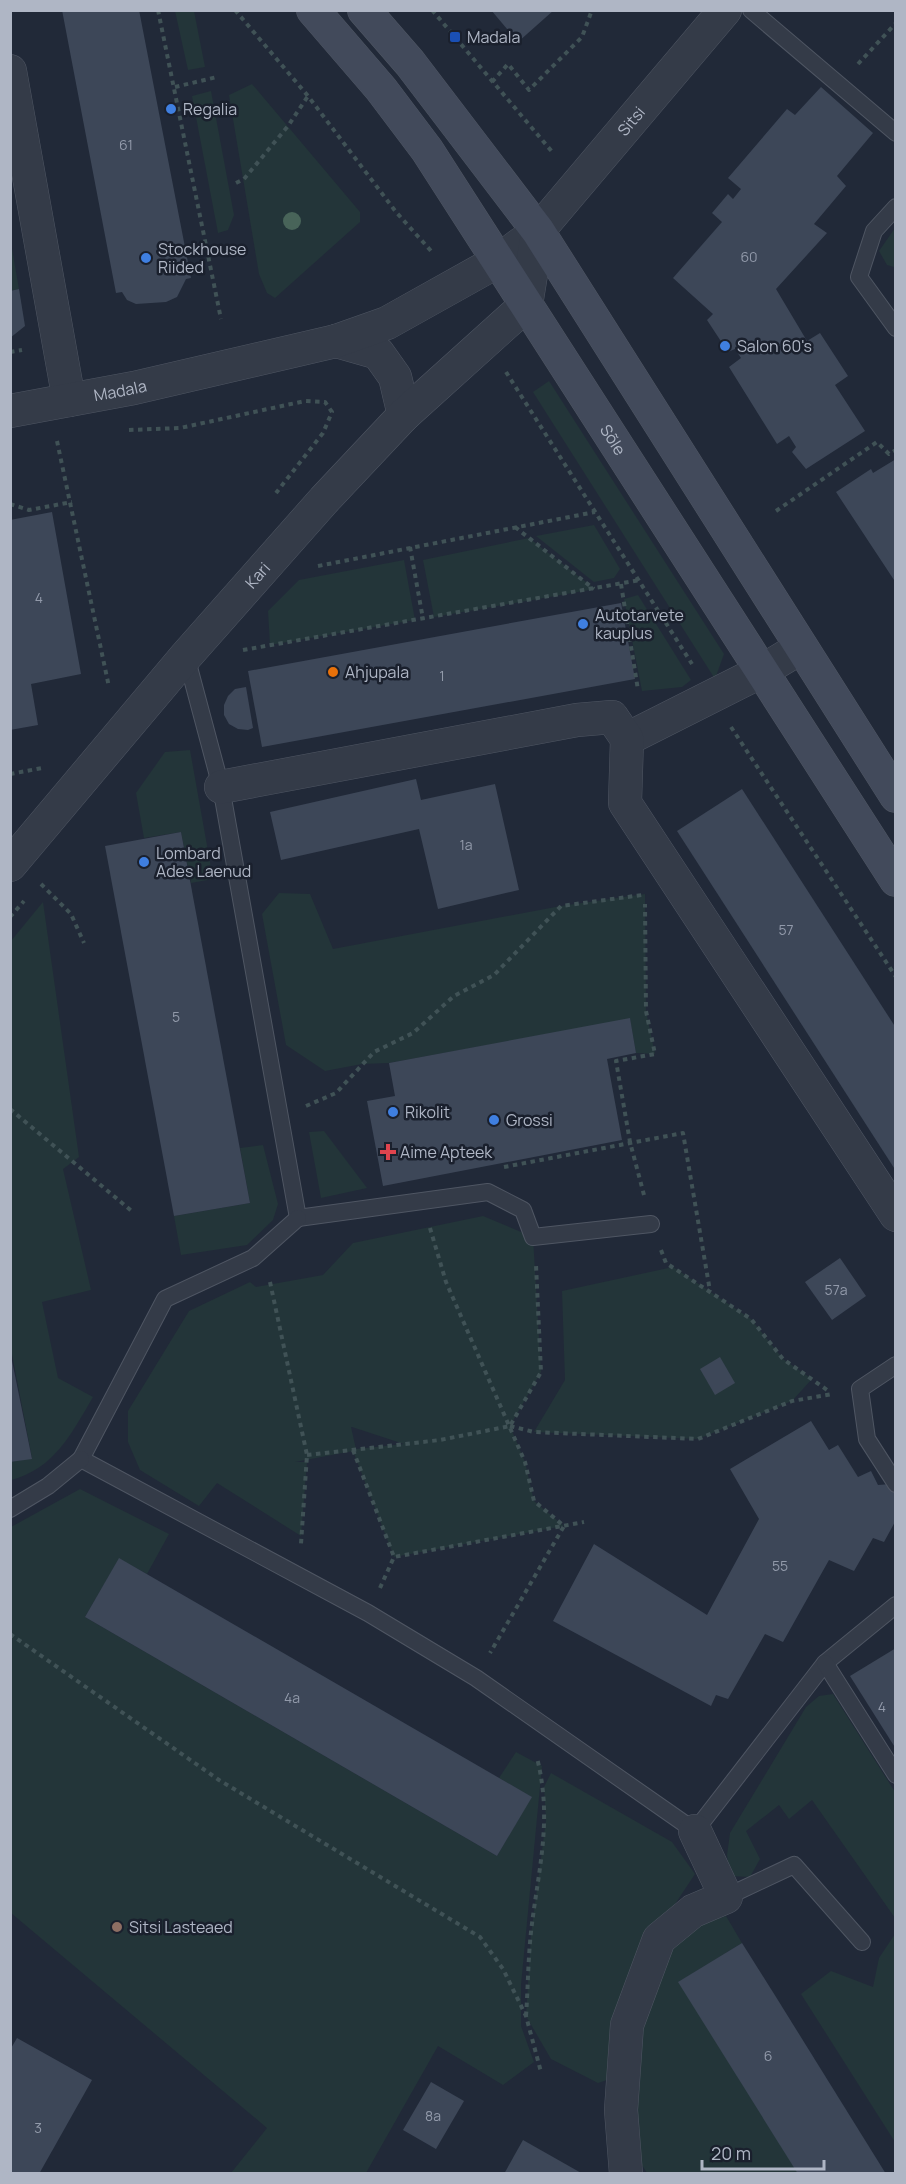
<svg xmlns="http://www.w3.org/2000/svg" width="906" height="2184" viewBox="0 0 906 2184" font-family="Manrope,sans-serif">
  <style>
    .green { fill: #233539; fill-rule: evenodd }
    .building { fill: #3d4758 }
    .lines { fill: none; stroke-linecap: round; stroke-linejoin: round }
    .service-casing { stroke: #4f5663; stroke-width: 18 }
    .minor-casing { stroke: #4f5663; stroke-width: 34 }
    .tertiary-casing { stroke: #4f5663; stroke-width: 34 }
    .secondary-casing { stroke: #4f5663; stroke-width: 34 }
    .path { stroke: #405256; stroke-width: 4; stroke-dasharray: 4.5 4.5; stroke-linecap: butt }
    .service { stroke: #343b48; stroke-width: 16 }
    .minor { stroke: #343b48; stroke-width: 33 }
    .tertiary { stroke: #343b48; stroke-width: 33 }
    .secondary { stroke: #424a5b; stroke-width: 33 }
    .tree { fill: #486459 }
    .transit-dot { fill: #1a4fb4; stroke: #1a202d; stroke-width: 2 }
    .shop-dot { fill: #3f7fe0; stroke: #1a202d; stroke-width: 2 }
    .food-dot { fill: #e8710a; stroke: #1a202d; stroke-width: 2 }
    .health-dot { fill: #e0444e; stroke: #1a202d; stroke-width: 2 }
    .education-dot { fill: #8d6e63; stroke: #1a202d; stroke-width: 2 }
    .labels { text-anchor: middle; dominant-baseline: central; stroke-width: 5; stroke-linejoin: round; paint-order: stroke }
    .number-label { font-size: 14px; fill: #929aaa }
    .poi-label { font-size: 16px; fill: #afb6c5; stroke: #1a202d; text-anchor: start }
    .street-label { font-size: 16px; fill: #afb6c5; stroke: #1a202d }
  </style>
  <rect width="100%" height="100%" fill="#212938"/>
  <g class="green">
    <polygon points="175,11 194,11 205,67 188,70"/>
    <polygon points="252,84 360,212 360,222 275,298 267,293 259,274 229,95"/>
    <polygon points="211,91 234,215 228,230 218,233 192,96"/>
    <polygon points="895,228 896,266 894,267 887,265 879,251"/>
    <polygon points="10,237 19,289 11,291 10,291"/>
    <polygon points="549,381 724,654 715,679 533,392"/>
    <polygon points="594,525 620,569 614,578 594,582 536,536"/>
    <polygon points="529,538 595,589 434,617 423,560"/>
    <polygon points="404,560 415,620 270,645 268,611 299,580"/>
    <polygon points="638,595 691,680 682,687 642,691 624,599"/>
    <polygon points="190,750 213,879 191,883 181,832 144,838 136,793 165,752"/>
    <polygon points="279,893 310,894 333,949 561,906 645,894 646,1011 655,1054 636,1053 630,1019 389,1063 362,1064 325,1071 286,1045 262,914"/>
    <path d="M 43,902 L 79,1157 L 63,1169 L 91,1290 L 42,1302 L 58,1378 L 93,1397 C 72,1433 54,1469 11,1480 L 11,1462 L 32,1458 L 10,1344 L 11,941 Z"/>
    <polygon points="324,1131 367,1188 321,1198 309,1132"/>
    <polygon points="263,1145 278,1204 273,1220 247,1245 181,1255 174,1216 250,1203 240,1148"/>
    <path d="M 483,1216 L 533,1237 L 541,1372 L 510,1426 L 525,1462 L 534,1501 L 564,1526 L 394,1557 L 353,1451 L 295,1462 L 307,1462 L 301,1536 L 217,1483 L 199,1506 L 140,1470 L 128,1442 L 128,1411 L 189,1311 L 250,1282 L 256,1287 L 323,1275 L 353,1243 ZM 351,1427 L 352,1427 L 404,1444 L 356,1449 Z"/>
    <polygon points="673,1267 751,1319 783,1359 812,1379 792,1401 698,1439 534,1432 565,1380 562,1291"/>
    <polygon points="80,1489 169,1534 147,1574 119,1559 85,1617 497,1856 531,1797 499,1778 516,1752 542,1766 521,1985 521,2026 534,2062 503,2085 438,2046 366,2173 231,2173 267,2128 11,1913 11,1527"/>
    <polygon points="833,1694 895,1792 895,1918 812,1800 789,1819 779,1805 746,1831 760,1859 750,1877 730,1876 727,1855 730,1833 806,1707 819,1696"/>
    <polygon points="551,1773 672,1842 695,1874 631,1970 610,2079 598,2083 551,2059 526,2016 531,1934 546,1820 544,1787"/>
    <polygon points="726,1916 742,1943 679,1982 798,2173 647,2173 640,2162 633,2113 638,2029 666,1946 692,1927"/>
    <polygon points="895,1934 895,2142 801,1994 831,1971 873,1987 879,1958"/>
  </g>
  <g class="building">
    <polygon points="62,10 139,10 191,278 186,279 177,297 166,302 136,304 127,300 122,292 116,293"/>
    <polygon points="491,10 554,10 518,42"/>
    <polygon points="821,87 873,133 837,176 846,186 814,224 827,233 776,289 807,341 820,333 848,376 835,385 865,431 806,469 792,452 796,447 789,436 777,444 729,367 741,358 735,349 728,352 707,320 713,314 673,278 722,222 712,213 728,194 733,199 741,189 728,178 787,109 795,115"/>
    <polygon points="19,289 25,326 10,338 10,291"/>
    <polygon points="896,459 896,583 836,492 871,469 873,473"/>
    <polygon points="52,512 81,674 31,684 38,725 10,730 10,520"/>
    <polygon points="621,603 635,679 262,747 248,671"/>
    <polygon points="246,687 253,728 248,730 238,729 229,724 224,715 224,705 228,696 235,689"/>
    <polygon points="416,779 421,800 495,784 519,890 438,909 419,829 281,860 270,812"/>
    <polygon points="742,789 896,1028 896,1171 677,831"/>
    <polygon points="181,832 250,1203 174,1216 105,846"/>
    <polygon points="630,1018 636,1053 607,1059 622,1140 383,1186 367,1101 395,1096 389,1063"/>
    <polygon points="840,1258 866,1296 832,1320 805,1282"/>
    <polygon points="10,1351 32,1459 10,1462"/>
    <polygon points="720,1357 735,1383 715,1395 700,1369"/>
    <polygon points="811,1421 829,1450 838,1445 858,1477 871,1471 878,1485 891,1484 896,1491 896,1520 884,1542 873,1538 854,1571 829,1560 783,1642 765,1634 728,1699 716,1695 711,1706 553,1621 594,1544 707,1615 759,1519 730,1469"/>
    <polygon points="119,1558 532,1797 497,1856 85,1617"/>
    <polygon points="896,1648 896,1749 850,1676"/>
    <polygon points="742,1943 776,1997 886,2174 798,2174 678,1982"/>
    <polygon points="17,2038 92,2080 39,2174 10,2174 10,2050"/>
    <polygon points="431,2082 464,2101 436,2149 403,2130"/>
    <polygon points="523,2140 583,2174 504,2174"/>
  </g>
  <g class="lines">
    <g class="service-casing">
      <g id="service">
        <polyline points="751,10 896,133"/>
        <polyline points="896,207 874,231 859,277 896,328"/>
        <polyline points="186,656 221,787 298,1218 488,1192 523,1210 533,1237 651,1224"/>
        <polyline points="298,1218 253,1258 165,1299 81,1459 368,1613 476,1678 695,1831 825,1663 896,1605"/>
        <polyline points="896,1365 860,1389 867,1439 896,1484"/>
        <polyline points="10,1509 48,1486 81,1459"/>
        <polyline points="825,1663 896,1775"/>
        <polyline points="726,1897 794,1865 862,1942"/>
      </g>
    </g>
    <g class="minor-casing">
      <g id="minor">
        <polyline points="10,71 69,400"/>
        <polyline points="336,341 378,353 395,377 404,415"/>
        <path id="s1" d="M 10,411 L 134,388 L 336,341 L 387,323 L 498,261 L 522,243"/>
        <polyline points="627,739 762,671 800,648"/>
        <polyline points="221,787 577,720 612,717 627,739 625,803 896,1215"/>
        <path id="s2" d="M 10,865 L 186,656 L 324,500 L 404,415 L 526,305 L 538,231"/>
        <polyline points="626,2174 621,2110 627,2025 659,1939 693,1911 726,1897 695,1831"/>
      </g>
    </g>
    <g class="tertiary-casing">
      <g id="tertiary">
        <path id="s3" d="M 538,231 L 725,10"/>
      </g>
    </g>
    <g class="secondary-casing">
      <g id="secondary">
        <path id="s4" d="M 313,10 L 381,89 L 427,150 L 896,880"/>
        <polyline points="364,10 410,63 538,231 896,796"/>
      </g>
    </g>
    <g class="path">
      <polyline points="158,10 221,319"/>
      <polyline points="235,10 308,96 396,212 432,252"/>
      <polyline points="432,10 554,154"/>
      <polyline points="858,64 896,23"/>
      <polyline points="492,82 508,64 529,90 582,37 592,10"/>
      <polyline points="175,87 217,77"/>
      <polyline points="236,183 244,179 288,126 308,96"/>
      <polyline points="10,352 22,350"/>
      <polyline points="506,372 692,664"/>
      <polyline points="129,430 180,428 305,401 325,402 332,412 323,433 276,493"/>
      <polyline points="57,441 109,687"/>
      <polyline points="10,504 29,510 72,502"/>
      <polyline points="776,511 877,442 889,454 896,450"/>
      <polyline points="515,527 594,589"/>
      <polyline points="410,547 423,619"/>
      <polyline points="318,566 595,512"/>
      <polyline points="621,584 638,690"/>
      <polyline points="243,650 640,580"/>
      <polyline points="731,727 896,977"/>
      <polyline points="10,774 42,768"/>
      <polyline points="41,884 71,914 84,943"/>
      <polyline points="10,917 24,901"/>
      <polyline points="306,1106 336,1093 374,1052 413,1033 454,996 494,975 561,906 642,895"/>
      <polyline points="10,1109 134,1213"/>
      <polyline points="504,1167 683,1133 710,1291"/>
      <polyline points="644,1195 630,1142 616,1061 655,1054 646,1011 645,904"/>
      <polyline points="430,1228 446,1282 525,1462 534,1501 564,1526 490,1653"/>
      <polyline points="661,1250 666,1263 751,1319 783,1359 830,1392"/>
      <polyline points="270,1282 307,1455 301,1544"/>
      <polyline points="510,1426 534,1432 698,1439 792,1401 833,1394"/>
      <polyline points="353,1450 394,1557"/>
      <polyline points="307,1455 440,1440 510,1426 541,1372 536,1265"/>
      <polyline points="380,1588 394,1557 584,1522"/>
      <polyline points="10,1634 219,1780 480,1937 503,1969 526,2016 541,2072"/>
      <path d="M 526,2016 C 528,1988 528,1960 531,1932 C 538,1870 553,1821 537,1758"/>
    </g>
    <use href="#service" class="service"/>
    <use href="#minor" class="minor"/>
    <use href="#tertiary" class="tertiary"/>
    <use href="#secondary" class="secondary"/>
  </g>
  <circle class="tree" cx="292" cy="221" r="9"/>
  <rect class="transit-dot" x="449" y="31" width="12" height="12" rx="3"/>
  <g class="shop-dot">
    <circle cx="171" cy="109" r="6"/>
    <circle cx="146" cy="258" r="6"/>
    <circle cx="725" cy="346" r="6"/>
    <circle cx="583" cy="624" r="6"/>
    <circle cx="144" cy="862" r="6"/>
    <circle cx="393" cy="1112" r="6"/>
    <circle cx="494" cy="1120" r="6"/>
  </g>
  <circle class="food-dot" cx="333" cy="672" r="6"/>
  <path class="health-dot" d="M385 1143h6v6h6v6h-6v6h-6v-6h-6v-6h6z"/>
  <circle class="education-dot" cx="117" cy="1927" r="6"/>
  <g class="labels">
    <g class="number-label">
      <text x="126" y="144">61</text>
      <text x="749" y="256">60</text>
      <text x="39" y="597">4</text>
      <text x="442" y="675">1</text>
      <text x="466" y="844">1a</text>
      <text x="786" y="929">57</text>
      <text x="176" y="1016">5</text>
      <text x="836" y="1289">57a</text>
      <text x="780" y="1565">55</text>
      <text x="292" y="1697">4a</text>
      <text x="882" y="1706">4</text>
      <text x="768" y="2055">6</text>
      <text x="433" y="2115">8a</text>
      <text x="38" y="2127">3</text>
    </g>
    <g class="poi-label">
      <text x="467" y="37">Madala</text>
      <text x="183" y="109">Regalia</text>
      <text x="158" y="249">Stockhouse<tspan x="158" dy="18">Riided</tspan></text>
      <text x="737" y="346">Salon 60's</text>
      <text x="595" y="615">Autotarvete<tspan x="595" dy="18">kauplus</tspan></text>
      <text x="345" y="672">Ahjupala</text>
      <text x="156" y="853">Lombard<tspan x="156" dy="18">Ades Laenud</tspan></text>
      <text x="405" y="1112">Rikolit</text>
      <text x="506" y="1120">Grossi</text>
      <text x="400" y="1152">Aime Apteek</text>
      <text x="129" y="1927">Sitsi Lasteaed</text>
    </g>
    <g class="street-label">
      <text stroke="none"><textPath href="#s3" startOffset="144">Sitsi</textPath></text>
      <text stroke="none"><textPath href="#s1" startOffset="112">Madala</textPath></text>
      <text stroke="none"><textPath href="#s4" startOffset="525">Sõle</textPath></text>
      <text stroke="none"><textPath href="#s2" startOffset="381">Kari</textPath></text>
    </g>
  </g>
  <rect width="906" height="2184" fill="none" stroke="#afb6c5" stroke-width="24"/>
  <path d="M702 2160v9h122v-9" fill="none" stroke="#afb6c5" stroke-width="3"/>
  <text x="711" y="2160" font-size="18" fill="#afb6c5" stroke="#1a202d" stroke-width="4.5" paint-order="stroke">20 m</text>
</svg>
